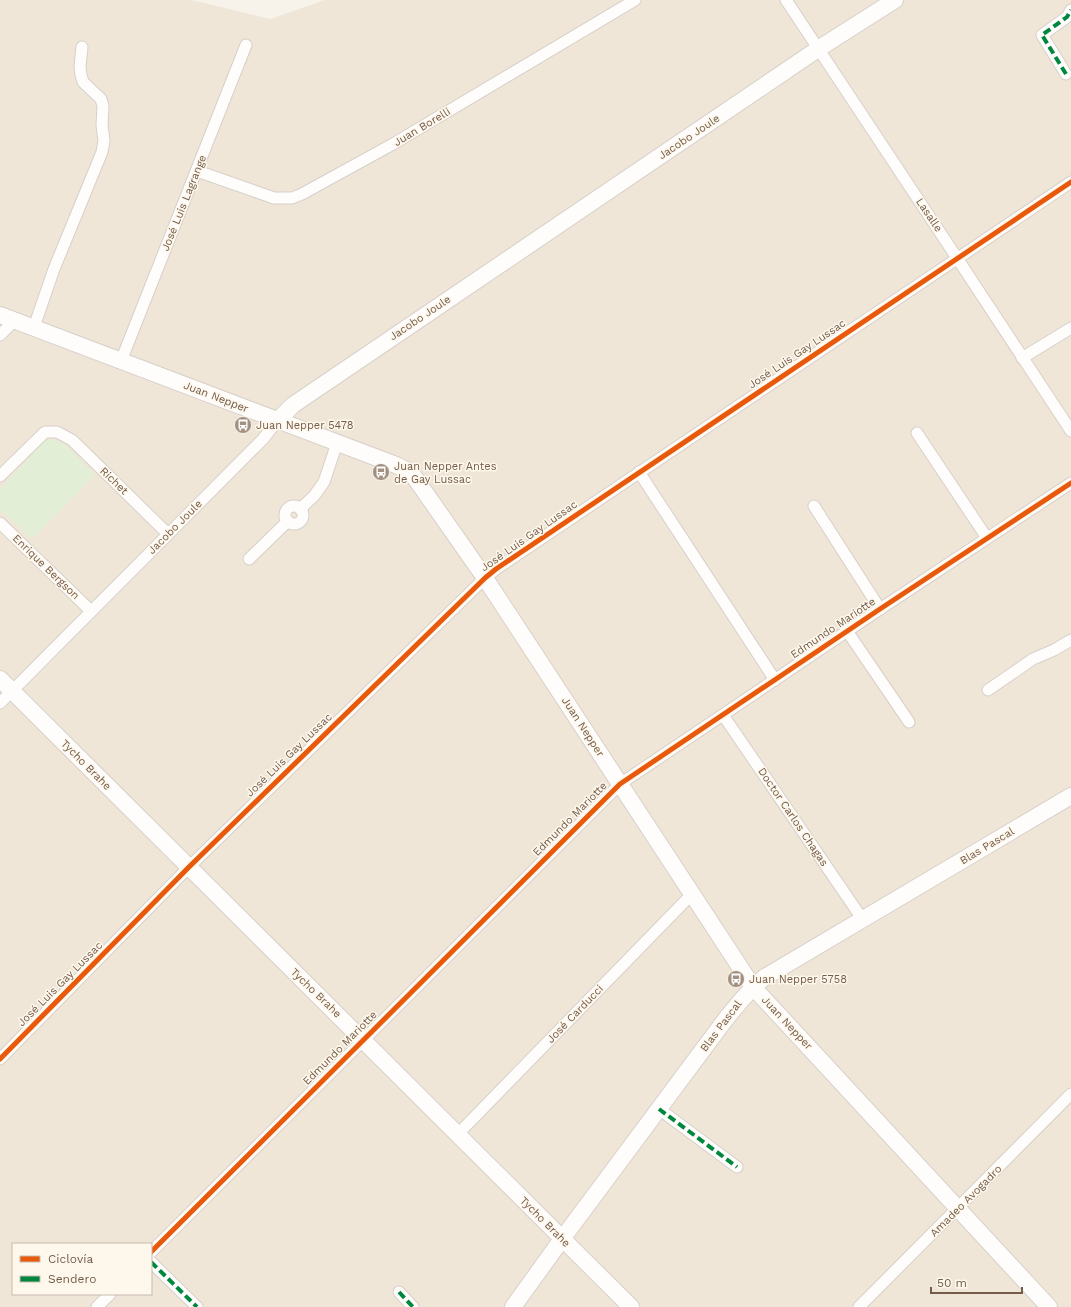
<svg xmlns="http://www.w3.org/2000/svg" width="1071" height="1307" viewBox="0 0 1071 1307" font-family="'Work Sans',sans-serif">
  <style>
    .residential { fill: #f0e6d8; fill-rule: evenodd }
    .green { fill: #e2eed6 }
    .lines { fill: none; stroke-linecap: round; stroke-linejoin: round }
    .minor-casing { stroke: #d6d0c9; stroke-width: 13 }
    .secondary-casing { stroke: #d7d0c9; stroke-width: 18 }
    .minor { stroke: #fefdfc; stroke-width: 11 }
    .secondary { stroke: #fefdfc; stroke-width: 16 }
    .quiet { stroke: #00873e; stroke-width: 4; stroke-dasharray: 8 4; stroke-linecap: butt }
    .cycleway-casing { stroke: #fef8ec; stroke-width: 8 }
    .cycleway { stroke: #e8590c; stroke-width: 5 }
    .labels { text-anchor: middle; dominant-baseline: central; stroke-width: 3; stroke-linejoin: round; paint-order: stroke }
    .street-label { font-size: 11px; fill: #745c4b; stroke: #fef8ec }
    .poi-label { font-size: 11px; fill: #745c4b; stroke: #fef8ec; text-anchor: start }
  </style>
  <rect width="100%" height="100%" fill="#f7f3eb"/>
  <path class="residential" d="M 0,0 L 192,0 L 270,19 L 325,0 L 1071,0 L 1071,1307 L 0,1307 ZM 13,1244 L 151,1244 L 151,1294 L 13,1294 Z"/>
  <polygon class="green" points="46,439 62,441 95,475 32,539 0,510 0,489"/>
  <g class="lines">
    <g class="minor-casing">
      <g id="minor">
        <polyline points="786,0 957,258 1071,431"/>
        <polyline points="1066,74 1042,35 1067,17 1071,10"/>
        <polyline points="197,171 274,198 292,198 302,194 393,144 635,0"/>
        <polyline points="34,327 54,269 102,152 104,141 102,125 103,106 101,99 83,82 81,75 80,67 82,47"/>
        <polyline points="0,335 15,320"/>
        <polyline points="1022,358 1071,328"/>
        <polyline points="121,361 246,45"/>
        <polyline points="917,433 987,538"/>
        <polyline points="639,472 775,680"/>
        <polyline points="0,476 45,432 57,432 72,440 168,534"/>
        <polyline points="814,506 880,609"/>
        <circle cx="294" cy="515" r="9"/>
        <polyline points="300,509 314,496 324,482 337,443"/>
        <polyline points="0,523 91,611"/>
        <polyline points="249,559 288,521"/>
        <polyline points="847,631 909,722"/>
        <polyline points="988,690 1033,659 1054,650 1071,640"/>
        <polyline points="0,703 263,439 277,421"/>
        <polyline points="723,715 863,920"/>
        <polyline points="0,1059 189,867 485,578 496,569 1071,182"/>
        <polyline points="659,1109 737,1167"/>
        <polyline points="457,1135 692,894"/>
        <polyline points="151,1252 620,784 880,609 1071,483"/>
        <polyline points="151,1262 197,1307"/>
        <polyline points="399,1292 413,1307"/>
        <polyline points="97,1307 110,1294"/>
        <polyline points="859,1307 1071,1094"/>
      </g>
    </g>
    <g class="secondary-casing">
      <g id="secondary">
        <polyline points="0,315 396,465 406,470 415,478 485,578 753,987 1049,1307"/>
        <polyline points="277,421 293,405 818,49 895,0"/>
        <polyline points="0,679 631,1307"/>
        <path d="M 513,1307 L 562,1239 L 725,1020 C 738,1004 749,990 765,977 L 1071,796"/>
      </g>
    </g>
    <use href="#minor" class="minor"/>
    <use href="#secondary" class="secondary"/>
    <g class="quiet">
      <polyline points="1066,74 1042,35 1067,17 1071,10"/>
      <polyline points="659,1109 737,1167"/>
      <polyline points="151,1262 197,1307"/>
      <polyline points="399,1292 413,1307"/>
    </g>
    <g class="cycleway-casing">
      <g id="cycleway">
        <polyline points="0,1059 189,867 485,578 496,569 1071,182"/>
        <polyline points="151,1252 620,784 880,609 1071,483"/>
      </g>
    </g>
    <use href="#cycleway" class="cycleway"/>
  </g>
  <defs>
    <g id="bus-disc" transform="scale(0.9)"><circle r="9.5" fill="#a29183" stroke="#fef8ec"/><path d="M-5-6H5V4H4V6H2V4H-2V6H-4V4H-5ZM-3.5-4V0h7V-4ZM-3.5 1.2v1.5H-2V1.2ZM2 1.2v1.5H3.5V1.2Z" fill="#fff"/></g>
  </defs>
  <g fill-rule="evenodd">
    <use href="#bus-disc" x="243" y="425"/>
    <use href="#bus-disc" x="381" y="472"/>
    <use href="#bus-disc" x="736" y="979"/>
  </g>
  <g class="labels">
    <g class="street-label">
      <text transform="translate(422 127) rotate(-31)">Juan Borelli</text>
      <text transform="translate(689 137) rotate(-34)">Jacobo Joule</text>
      <text transform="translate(184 203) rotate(-68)">José Luis Lagrange</text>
      <text transform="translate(929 215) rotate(56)">Lasalle</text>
      <text transform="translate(420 318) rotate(-34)">Jacobo Joule</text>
      <text transform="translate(797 354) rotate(-34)">José Luis Gay Lussac</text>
      <text transform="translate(216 397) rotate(21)">Juan Nepper</text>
      <text transform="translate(114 481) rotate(44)">Richet</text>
      <text transform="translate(175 527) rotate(-45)">Jacobo Joule</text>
      <text transform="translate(529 536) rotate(-35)">José Luis Gay Lussac</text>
      <text transform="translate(46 567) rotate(44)">Enrique Bergson</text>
      <text transform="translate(833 628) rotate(-34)">Edmundo Mariotte</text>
      <text transform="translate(583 727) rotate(57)">Juan Nepper</text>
      <text transform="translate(289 755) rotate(-44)">José Luis Gay Lussac</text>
      <text transform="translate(86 765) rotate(45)">Tycho Brahe</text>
      <text transform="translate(793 817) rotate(56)">Doctor Carlos Chagas</text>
      <text transform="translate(570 819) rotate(-45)">Edmundo Mariotte</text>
      <text transform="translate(987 846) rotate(-31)">Blas Pascal</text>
      <text transform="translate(60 984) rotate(-45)">José Luis Gay Lussac</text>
      <text transform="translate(316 993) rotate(44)">Tycho Brahe</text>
      <text transform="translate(575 1014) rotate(-46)">José Carducci</text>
      <text transform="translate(787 1023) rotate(47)">Juan Nepper</text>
      <text transform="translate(721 1026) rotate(-53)">Blas Pascal</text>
      <text transform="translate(340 1048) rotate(-45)">Edmundo Mariotte</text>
      <text transform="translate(966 1201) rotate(-45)">Amadeo Avogadro</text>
      <text transform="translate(545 1222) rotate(45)">Tycho Brahe</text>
    </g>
    <g class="poi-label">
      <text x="256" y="425">Juan Nepper 5478</text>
      <text x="394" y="466">Juan Nepper Antes<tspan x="394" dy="13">de Gay Lussac</tspan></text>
      <text x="749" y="979">Juan Nepper 5758</text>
    </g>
  </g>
  <rect x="12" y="1243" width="140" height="52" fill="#fef8ec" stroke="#c7baac"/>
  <rect x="20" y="1256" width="20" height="6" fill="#e8590c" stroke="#c7baac"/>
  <text x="48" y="1263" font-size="12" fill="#745c4b">Ciclovía</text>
  <rect x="20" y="1276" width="20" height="6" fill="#00873e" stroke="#c7baac"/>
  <text x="48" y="1283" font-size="12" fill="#745c4b">Sendero</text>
  <path d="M931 1287v6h91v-6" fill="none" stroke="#745c4b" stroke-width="2"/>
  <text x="937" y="1287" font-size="12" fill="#745c4b" stroke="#fef8ec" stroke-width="3" paint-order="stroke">50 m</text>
</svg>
